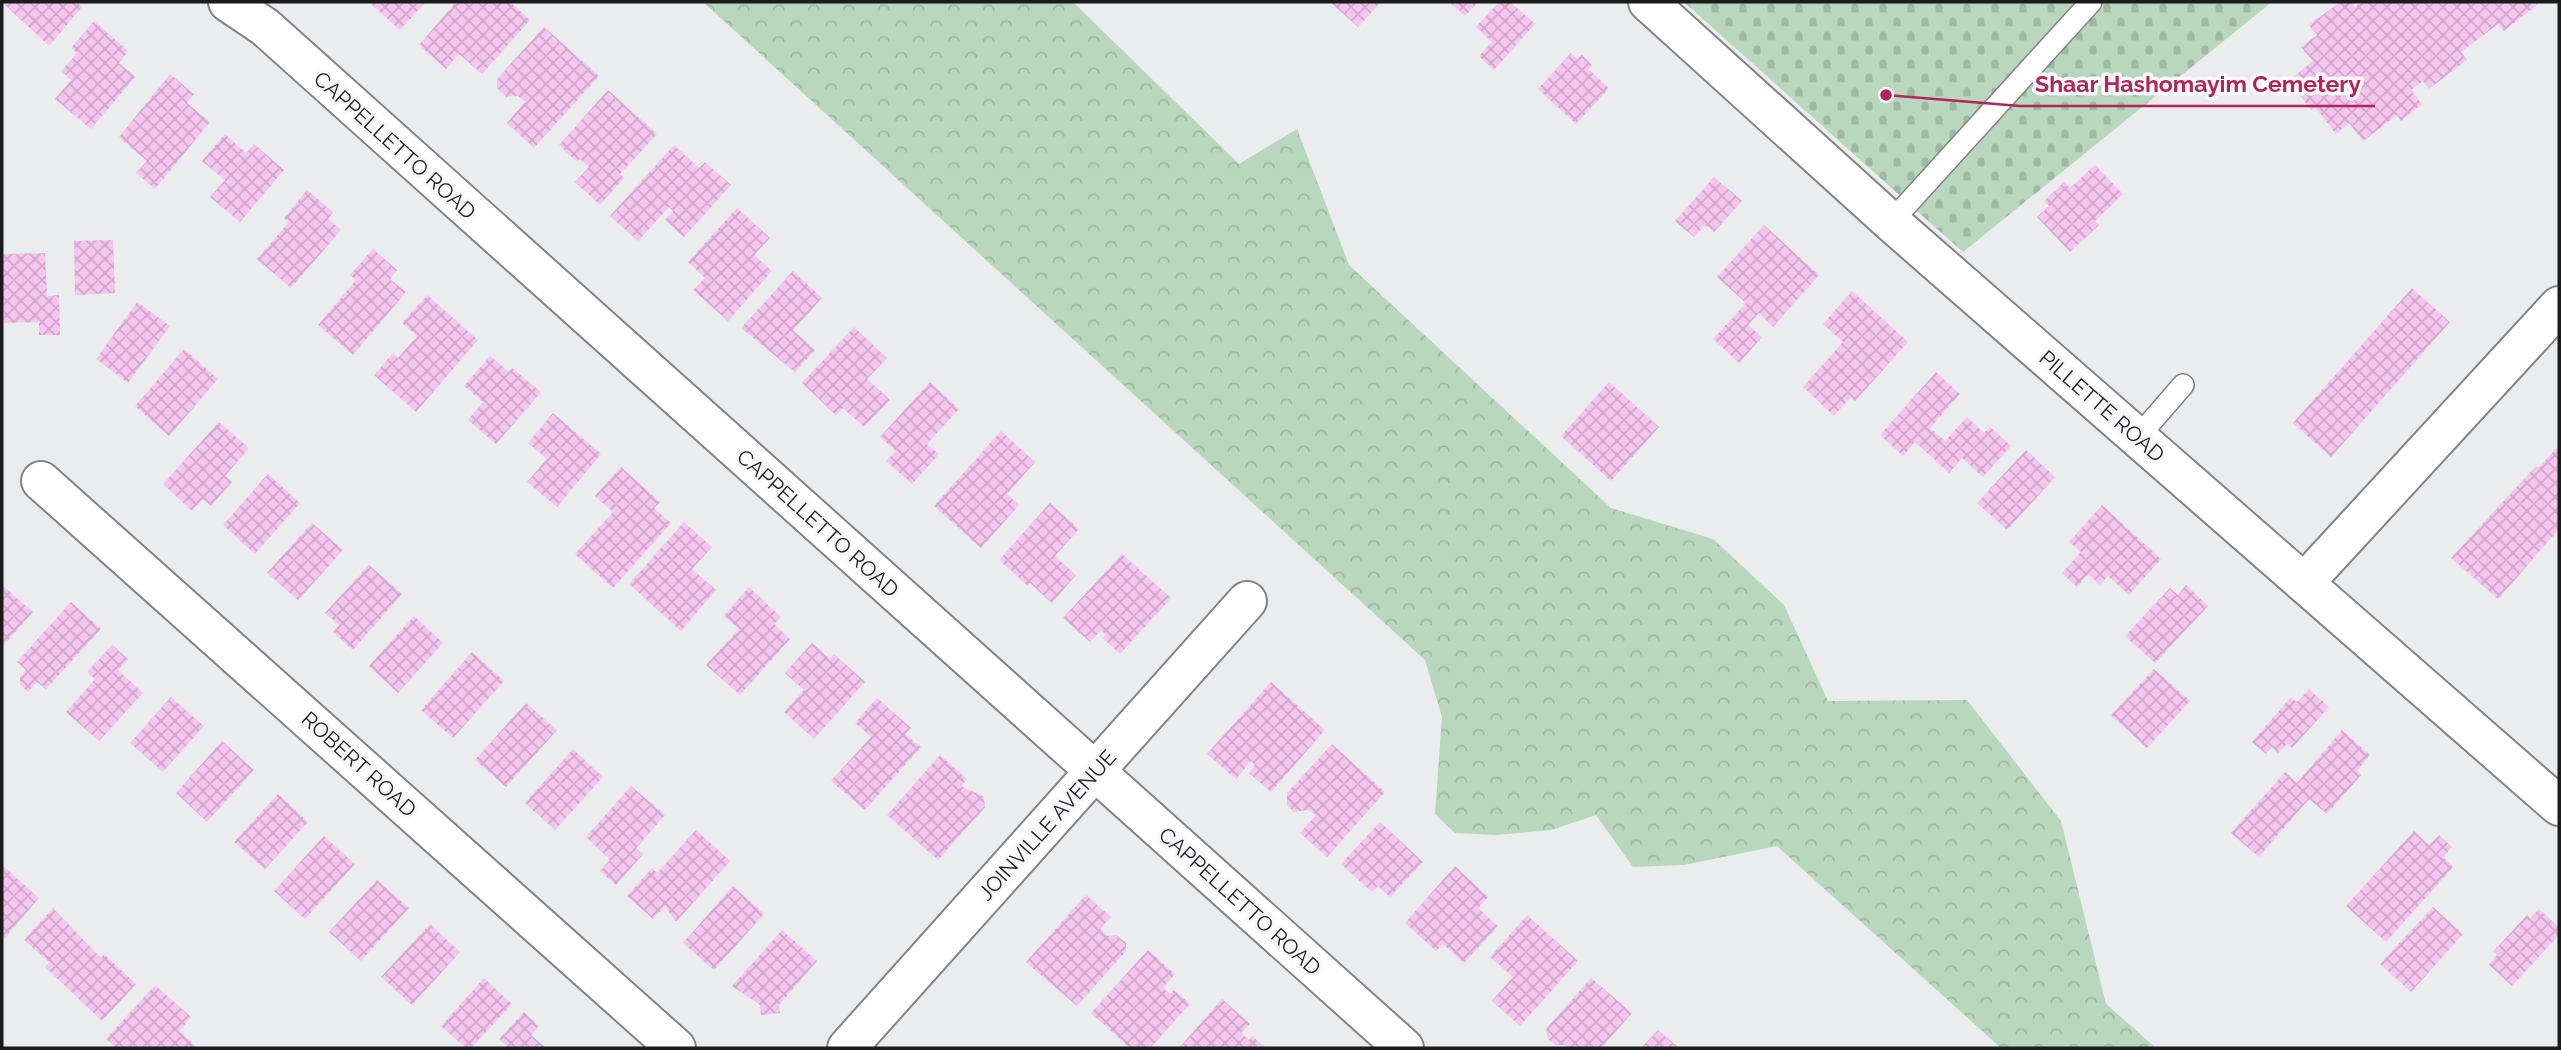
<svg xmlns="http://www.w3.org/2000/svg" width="2561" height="1050" viewBox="0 0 2561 1050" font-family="Raleway,sans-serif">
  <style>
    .forest { fill: url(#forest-crowns) }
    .cemetery { fill: url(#cemetery-stones) }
    .building { fill: url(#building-cross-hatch) }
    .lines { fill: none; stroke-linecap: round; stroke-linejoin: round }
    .service-casing { stroke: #848486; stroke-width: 24 }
    .minor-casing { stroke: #848486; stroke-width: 42 }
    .tertiary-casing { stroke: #848486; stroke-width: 42 }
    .service { stroke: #fff; stroke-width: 21 }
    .minor { stroke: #fff; stroke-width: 38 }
    .tertiary { stroke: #fff; stroke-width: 38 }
    .labels { text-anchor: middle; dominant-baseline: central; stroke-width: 7; stroke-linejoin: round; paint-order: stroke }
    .street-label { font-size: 21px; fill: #1a1b1b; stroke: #f9f9fb }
    .leader { fill: none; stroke: #b32458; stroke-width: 2.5 }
    .callout-dot { fill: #b32458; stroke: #f9f9fb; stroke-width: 2.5 }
    .callout-label { font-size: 23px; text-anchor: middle; font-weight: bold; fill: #b32458; stroke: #f9f9fb; stroke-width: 7; stroke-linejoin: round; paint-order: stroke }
  </style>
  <defs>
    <pattern id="forest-crowns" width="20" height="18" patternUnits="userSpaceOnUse" patternTransform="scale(1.75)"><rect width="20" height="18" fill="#b9d7bd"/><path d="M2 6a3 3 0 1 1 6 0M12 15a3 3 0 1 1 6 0" fill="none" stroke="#9eb8a2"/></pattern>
    <pattern id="cemetery-stones" width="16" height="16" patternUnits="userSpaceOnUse" patternTransform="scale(1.75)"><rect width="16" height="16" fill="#b9d7bd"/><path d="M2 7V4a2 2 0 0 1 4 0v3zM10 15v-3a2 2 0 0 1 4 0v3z" fill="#9eb8a2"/></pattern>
    <pattern id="building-cross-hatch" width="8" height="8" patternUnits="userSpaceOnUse" patternTransform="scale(1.75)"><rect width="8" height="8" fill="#f5c4ef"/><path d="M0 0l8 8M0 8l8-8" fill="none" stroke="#d1a8cc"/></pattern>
  </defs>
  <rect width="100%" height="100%" fill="#ebeced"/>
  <polygon class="forest" points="703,2 1073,2 1239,164 1297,129 1349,265 1611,508 1713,539 1784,605 1828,701 1967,700 2061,821 2106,1004 2156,1048 2001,1048 1777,846 1684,865 1633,867 1596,815 1551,830 1497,835 1455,833 1435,814 1442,717 1425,660"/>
  <polygon class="cemetery" points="1684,2 2272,2 1963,252"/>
  <g class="building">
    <polygon points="2,2 76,2 82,7 49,46"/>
    <polygon points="373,2 426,2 400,30 371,4"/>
    <polygon points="456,2 510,2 530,20 482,74 459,54 446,69 419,45"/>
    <polygon points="1330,2 1381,2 1358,27"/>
    <polygon points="1449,2 1478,2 1465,16"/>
    <polygon points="1499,2 1510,2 1535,24 1494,70 1479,56 1492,42 1476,27"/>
    <polygon points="2340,2 2351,2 2355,7 2362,2 2537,2 2538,4 2504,31 2498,24 2461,52 2467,60 2429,89 2423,81 2411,90 2422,104 2401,121 2397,115 2363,141 2349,123 2336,134 2315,107 2311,110 2296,90 2299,87 2292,78 2313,61 2301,47 2317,35 2309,25"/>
    <polygon points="94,21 128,51 119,63 135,77 91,129 55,99 71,80 61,71 77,53 71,48"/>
    <polygon points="544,27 599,76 534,148 507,123 525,102 518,96 506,97 497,88 497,79"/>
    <polygon points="1571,53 1577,59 1582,55 1592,65 1588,69 1609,88 1576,124 1538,89"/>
    <polygon points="170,74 194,94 187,103 210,122 155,189 136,173 147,161 119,137"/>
    <polygon points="608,90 657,134 620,174 624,178 600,205 575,182 589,167 580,159 577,162 559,145"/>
    <polygon points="225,134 246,153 254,144 284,170 240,222 210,197 225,180 202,161"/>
    <polygon points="674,145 699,168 705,162 731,185 684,237 665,220 673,211 669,207 638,241 610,216"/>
    <polygon points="2095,165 2123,194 2095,221 2099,225 2070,252 2037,217 2049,206 2044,201 2064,182 2070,188"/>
    <polygon points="1714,177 1742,201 1714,232 1705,225 1694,237 1675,221"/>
    <polygon points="307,190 333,212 328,219 341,230 291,288 257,259 289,222 284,218"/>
    <polygon points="737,208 770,238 754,255 772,271 728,321 693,290 705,278 688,262"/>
    <polygon points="1764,225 1819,275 1773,327 1759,313 1748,325 1762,337 1739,363 1713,339 1746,303 1717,277"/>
    <polygon points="113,240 115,293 75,295 74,241"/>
    <polygon points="373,249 397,270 390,279 406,292 353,355 318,325 356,280 350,275"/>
    <polygon points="45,253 47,296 59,295 60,335 39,335 39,322 4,323 2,254"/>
    <polygon points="793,271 822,298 793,330 815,350 795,372 741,328"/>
    <polygon points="2412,288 2450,322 2331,457 2293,423"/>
    <polygon points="1852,291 1908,342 1855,401 1851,397 1834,416 1803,387 1843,342 1823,324"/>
    <polygon points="427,295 478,340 416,412 374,375 393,353 398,358 417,336 402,323"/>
    <polygon points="137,302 170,326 128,383 96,359"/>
    <polygon points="854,327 887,358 867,379 890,400 864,427 843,408 836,415 802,383"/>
    <polygon points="184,349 218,379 169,436 135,406"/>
    <polygon points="490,356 509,372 512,368 541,392 496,444 468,420 483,402 464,386"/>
    <polygon points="1936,372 1960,394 1930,428 1945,441 1967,417 1984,433 1990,427 2011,446 1983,477 1962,458 1949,473 1915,442 1903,456 1880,435"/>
    <polygon points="930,382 959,409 927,444 939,454 912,484 886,461 896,451 880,437"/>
    <polygon points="1609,382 1659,427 1611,481 1561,436"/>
    <polygon points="553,413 601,454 557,507 527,482 547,459 528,443"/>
    <polygon points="219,422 249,448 225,476 232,482 211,506 203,499 192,511 163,484"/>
    <polygon points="1001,431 1035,462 1007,494 1019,505 981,548 934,506"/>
    <polygon points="2559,445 2559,529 2498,599 2451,558 2536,466 2539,468"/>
    <polygon points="2026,450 2055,477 2007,530 1977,503"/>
    <polygon points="621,467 660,502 654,508 671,523 613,588 575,554 613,512 595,496"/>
    <polygon points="268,474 300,503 255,554 223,525"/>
    <polygon points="1050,503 1079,529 1055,556 1076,575 1052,603 1030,583 1028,586 999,560"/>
    <polygon points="2102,505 2161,559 2129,595 2108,576 2100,585 2088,574 2077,587 2062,573 2081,552 2069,542"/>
    <polygon points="684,522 712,547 692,569 716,590 681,631 629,584"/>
    <polygon points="312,523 343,550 298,600 267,573"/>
    <polygon points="1122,554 1171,598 1120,654 1103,638 1106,635 1101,630 1090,642 1063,618"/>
    <polygon points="369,565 402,594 353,650 333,632 339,625 325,613"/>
    <polygon points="2,585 33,612 2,647"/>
    <polygon points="2186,585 2208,606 2155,663 2125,636 2170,588 2178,595"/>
    <polygon points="749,587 781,617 774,624 790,639 740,695 706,665 739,629 724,616"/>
    <polygon points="71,602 101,629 46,689 37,682 28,692 20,684 20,678 26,670 17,662"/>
    <polygon points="414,616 443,643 398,693 369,666"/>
    <polygon points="812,643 830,659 834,654 865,682 814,739 784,712 804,690 785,673"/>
    <polygon points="112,645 128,659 118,670 143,693 99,741 66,712 95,679 87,672"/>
    <polygon points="472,652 504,681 453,738 421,710"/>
    <polygon points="2154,669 2190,701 2147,748 2111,715"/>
    <polygon points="1271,682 1325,730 1271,792 1249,773 1255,765 1251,761 1236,779 1207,754"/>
    <polygon points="2309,689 2329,707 2292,748 2287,744 2278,753 2272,747 2266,754 2252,742 2291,697 2297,702"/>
    <polygon points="171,697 204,726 163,772 130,743"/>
    <polygon points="877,698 911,728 905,734 921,747 865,810 831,781 871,737 855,723"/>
    <polygon points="526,703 557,730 506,787 475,760"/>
    <polygon points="2342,730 2370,755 2357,771 2361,775 2327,814 2309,799 2259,857 2231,833 2285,772 2297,783"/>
    <polygon points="222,741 254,770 207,822 176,793"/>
    <polygon points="1332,744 1385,792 1327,857 1300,833 1316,815 1309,810 1294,812 1287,805 1287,793"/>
    <polygon points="573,749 603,777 555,830 525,803"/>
    <polygon points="940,755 967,779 961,786 984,797 985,807 938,860 887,815"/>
    <polygon points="631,786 665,815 636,848 643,854 616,885 600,871 610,860 586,837"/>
    <polygon points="278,794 308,822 265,869 234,842"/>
    <polygon points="1380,822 1423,862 1390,897 1378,886 1372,892 1341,864"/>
    <polygon points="696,830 730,861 676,922 665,906 653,919 627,896 652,868 657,873"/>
    <polygon points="2414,831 2429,845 2439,835 2452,847 2443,857 2453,867 2386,942 2346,906"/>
    <polygon points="324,836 355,864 305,919 274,891"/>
    <polygon points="2,865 39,898 2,941"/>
    <polygon points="1455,866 1488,897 1478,908 1498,926 1464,963 1443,944 1436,951 1405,923"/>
    <polygon points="377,880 409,908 361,961 329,932"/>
    <polygon points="733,886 764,914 714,970 683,943"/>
    <polygon points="1086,895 1111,917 1100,929 1108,936 1116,935 1126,943 1126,951 1077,1006 1026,962"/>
    <polygon points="2433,907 2463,934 2411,992 2380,964"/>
    <polygon points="53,908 101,958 104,954 136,984 102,1021 45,967 49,962 24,940"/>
    <polygon points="2539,909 2559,927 2559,935 2512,986 2489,965 2497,955 2493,952 2527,915 2530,918"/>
    <polygon points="1527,915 1578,961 1520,1026 1492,1001 1513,977 1490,957"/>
    <polygon points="430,924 460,952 412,1005 381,977"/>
    <polygon points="782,930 817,961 779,1005 780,1013 761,1015 760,1005 732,986"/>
    <polygon points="1148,950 1175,974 1163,988 1170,994 1174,990 1190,1004 1150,1048 1130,1048 1091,1013"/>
    <polygon points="484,978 512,1004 471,1048 466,1048 441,1026"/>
    <polygon points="1591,978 1632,1013 1601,1048 1568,1048 1564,1045 1555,1045 1548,1039 1546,1029"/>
    <polygon points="155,985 191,1017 179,1031 198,1048 116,1048 106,1039"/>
    <polygon points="1222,999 1250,1024 1241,1033 1249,1040 1252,1036 1266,1048 1179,1048"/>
    <polygon points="524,1012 539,1026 531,1035 546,1048 507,1048 508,1047 499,1039"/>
    <polygon points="1658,1030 1679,1048 1641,1048"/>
  </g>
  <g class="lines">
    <g class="service-casing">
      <g id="service">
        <polyline points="1891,222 2091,2"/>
        <polyline points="2138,437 2183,385"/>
      </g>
    </g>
    <g class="minor-casing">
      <g id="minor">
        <polyline points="228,2 265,27 1404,1048"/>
        <polyline points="41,481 676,1048"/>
        <polyline points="2304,583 2559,306"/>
        <polyline points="847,1048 1247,601"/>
      </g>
    </g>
    <g class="tertiary-casing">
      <polyline id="tertiary" points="1648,2 1891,222 2559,806"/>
    </g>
    <use href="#service" class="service"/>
    <use href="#minor" class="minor"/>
    <use href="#tertiary" class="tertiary"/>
  </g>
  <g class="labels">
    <g class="street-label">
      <text transform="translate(395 145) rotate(42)">CAPPELLETTO ROAD</text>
      <text transform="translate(2102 406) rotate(41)">PILLETTE ROAD</text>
      <text transform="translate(818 523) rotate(42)">CAPPELLETTO ROAD</text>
      <text transform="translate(359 764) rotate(42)">ROBERT ROAD</text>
      <text transform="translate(1047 825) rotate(-48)">JOINVILLE AVENUE</text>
      <text transform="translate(1240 901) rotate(42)">CAPPELLETTO ROAD</text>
    </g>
  </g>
  <path class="leader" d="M1886 95L2020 106H2375"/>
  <circle class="callout-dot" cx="1886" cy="95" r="7"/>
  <g class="callout-label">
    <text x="2198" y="92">Shaar Hashomayim Cemetery</text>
  </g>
  <rect width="2561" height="1050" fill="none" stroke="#1a1b1b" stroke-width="7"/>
</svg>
